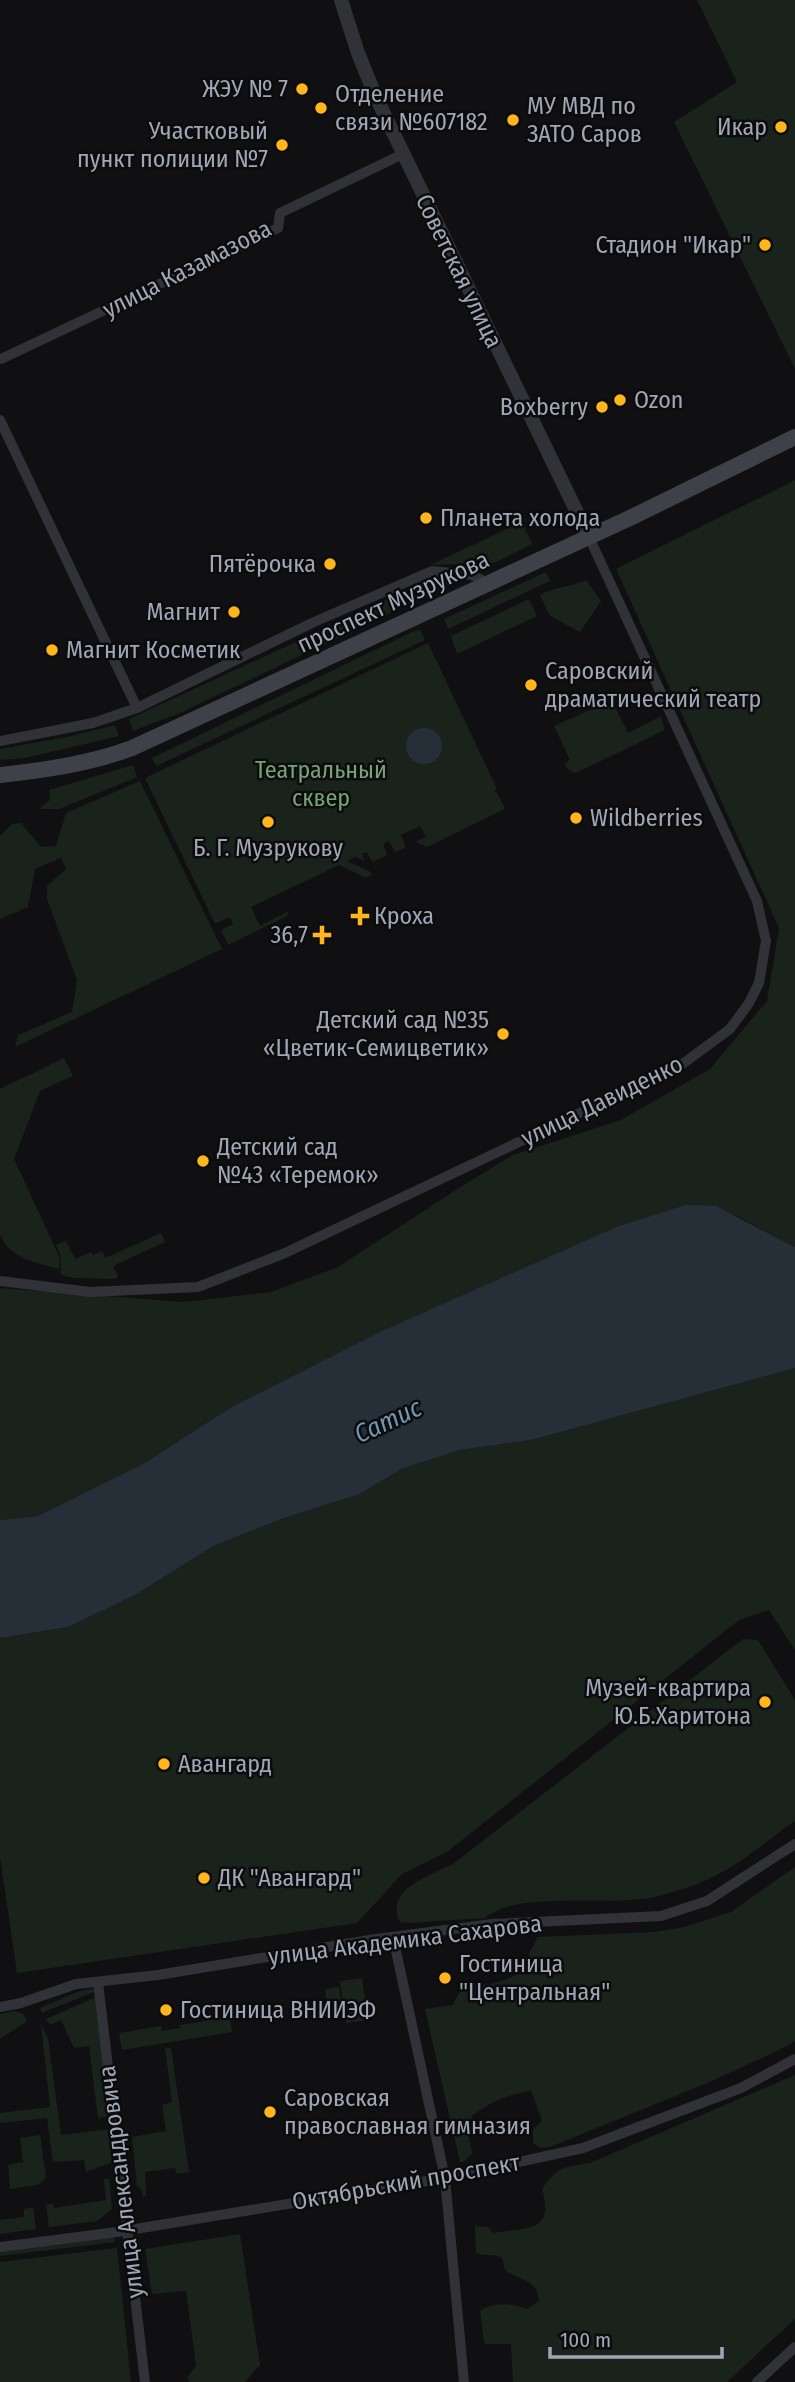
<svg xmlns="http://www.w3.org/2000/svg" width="795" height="2382" viewBox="0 0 795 2382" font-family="'Fira Sans Condensed',sans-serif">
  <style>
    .green { fill: #1a221c }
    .water { fill: #262f37 }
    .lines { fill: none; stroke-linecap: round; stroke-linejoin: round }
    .minor { stroke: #313238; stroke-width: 10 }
    .tertiary { stroke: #313238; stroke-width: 14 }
    .secondary { stroke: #3f4148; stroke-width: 16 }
    .poi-dot { fill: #ffb61c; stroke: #0c0c0d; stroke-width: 2.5 }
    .labels { text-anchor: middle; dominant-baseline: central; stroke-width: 5; stroke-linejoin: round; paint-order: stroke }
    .poi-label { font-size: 24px; fill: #a0a6b5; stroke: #0c0c0d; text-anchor: start }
    .street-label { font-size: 24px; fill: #a0a6b5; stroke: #0c0c0d }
    .park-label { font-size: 24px; fill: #75a278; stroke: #0c0c0d }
    .water-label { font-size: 26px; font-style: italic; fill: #7295b4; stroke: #0c0c0d }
  </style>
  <rect width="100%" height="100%" fill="#101012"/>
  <g class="green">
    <polygon points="697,0 795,0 795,369 674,122 737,82"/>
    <polygon points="795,480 795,1247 737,1216 685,1205 616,1227 384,1330 233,1406 143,1464 38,1516 0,1520 0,1288 184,1302 271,1292 338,1267 462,1186 513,1155 621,1120 710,1069 767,1001 779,928 616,569"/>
    <polygon points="522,522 532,544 494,563 430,565"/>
    <polygon points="546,572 550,581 448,629 444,619"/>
    <polygon points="434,578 457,581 180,713 133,731 129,719"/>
    <path d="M 586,580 L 601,601 L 580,632 L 550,616 L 540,595 C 555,587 571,587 586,580 Z"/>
    <polygon points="529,599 537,616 457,654 451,636"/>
    <polygon points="420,630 425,640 156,766 152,758 414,631"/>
    <polygon points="428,643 497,789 494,791 498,794 505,809 427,847 415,842 426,837 420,826 401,835 406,847 395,852 389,841 383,844 387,855 372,862 367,852 362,854 365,861 355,857 347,861 371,872 372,875 366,878 339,865 251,907 260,926 289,911 287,916 228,945 221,930 233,924 230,917 215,924 145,778"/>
    <polygon points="610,701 613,703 628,733 661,716 665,730 576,773 570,771 564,764 570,760 554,726"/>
    <polygon points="115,725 119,736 25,758 0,760 0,749 67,737"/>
    <polygon points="133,765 137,777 59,809 39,809 50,800 49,790"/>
    <polygon points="140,781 222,949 15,1047 18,1035 72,1012 77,980 47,899 47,886 66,869 61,858 35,869 28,907 0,919 0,836 12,824 21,823 41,847 56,846 66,813"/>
    <path d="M 64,1058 L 73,1076 L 40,1091 L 14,1159 L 60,1258 L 59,1269 C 35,1262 11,1259 0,1235 L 0,1089 Z"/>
    <polygon points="161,1233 165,1242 113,1266 118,1276 115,1279 74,1278 61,1275 61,1257 56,1245 66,1241 75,1259 91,1252 93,1255 102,1251 105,1258"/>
    <polygon points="795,1368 795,1650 769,1610 739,1620 447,1852 402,1874 357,1923 17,1973 0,1857 0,1638 68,1627 135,1595 215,1545 284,1518 360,1494 401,1469 460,1450 531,1440"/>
    <path d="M 743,1639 L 758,1640 L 795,1700 L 795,1821 C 769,1839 743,1862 715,1876 C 698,1885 677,1891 659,1896 C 614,1908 516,1889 485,1918 L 409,1923 L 400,1922 C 383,1890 432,1874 453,1864 Z"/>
    <path d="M 795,1867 L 795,2041 L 777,2051 L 705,2084 L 550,2147 L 540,2148 L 533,2143 L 533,2130 L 542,2120 L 531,2091 C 508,2094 491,2102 472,2116 L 468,2131 L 472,2154 L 463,2162 L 460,2162 L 425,2009 L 453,2005 L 461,1989 C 488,1984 503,1985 527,1967 L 530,1952 L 538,1937 L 654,1932 L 684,1927 L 731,1912 Z"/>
    <polygon points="362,1978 368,2020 346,2023 340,1981"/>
    <polygon points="339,1987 343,2017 329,2019 325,1989"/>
    <polygon points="96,1988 96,1991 42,2013 40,2008 77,1992"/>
    <polygon points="96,1997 111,2116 98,2118 89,2046 74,2048 61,2020 50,2025 46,2019"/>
    <polygon points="15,2011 23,2014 27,2021 0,2039 0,2014"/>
    <polygon points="230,2017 232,2032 122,2050 119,2033 161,2026 162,2031 180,2028 180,2025"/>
    <polygon points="41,2023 48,2039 61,2135 111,2129 115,2161 86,2172 84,2160 53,2162 47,2118 0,2123 0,2113 50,2107"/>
    <polygon points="165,2048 171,2048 189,2172 177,2174 175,2168 145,2172 146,2196 143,2196 141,2189 137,2186 132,2137 166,2131 162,2105 172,2102"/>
    <path d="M 795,2075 L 795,2319 L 727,2382 L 513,2382 L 511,2344 L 486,2344 L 484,2342 L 480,2311 C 492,2302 513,2303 527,2309 L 539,2301 C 537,2278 520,2281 505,2270 L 502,2258 C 494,2253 485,2257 476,2253 L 475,2226 L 488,2227 L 493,2233 C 527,2227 555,2234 542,2189 C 558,2166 564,2167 590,2163 Z"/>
    <polygon points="40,2135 46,2178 38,2185 10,2189 8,2165 23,2162 20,2138"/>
    <polygon points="104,2179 109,2179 112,2209 97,2221 49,2227 46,2205 53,2203 54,2208 106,2200"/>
    <polygon points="33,2207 36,2229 0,2234 0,2220 24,2217 24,2209"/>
    <polygon points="240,2234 260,2365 245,2382 190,2382 187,2378 196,2365 186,2291 152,2294 145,2249"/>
    <polygon points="114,2237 115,2242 0,2256 0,2250"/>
    <polygon points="117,2248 131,2382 0,2382 0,2262"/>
  </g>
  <g class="water">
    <circle cx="424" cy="746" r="18"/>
    <polygon points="685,1205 716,1206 795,1247 795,1368 531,1440 460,1450 401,1469 360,1494 284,1518 215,1545 135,1595 68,1627 0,1638 0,1520 38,1516 143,1464 233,1406 384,1330 616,1227"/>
  </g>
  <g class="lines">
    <g class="minor">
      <polyline points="1,359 278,228 280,213 403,154"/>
      <polyline points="0,420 137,708"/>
      <polyline points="0,741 93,723 137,708 314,622 432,571 472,575 488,583"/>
      <polyline points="0,1281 90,1292 198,1287 285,1253 681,1065 730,1029 749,1003 759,983 766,941 757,901 589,537"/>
      <polyline points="393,1937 445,2178 464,2382"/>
      <polyline points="98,1982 145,2382"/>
      <polyline points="0,2007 21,2003 76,1984 158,1975 376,1939 492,1924 661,1916 707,1901 795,1844"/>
      <polyline points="0,2247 117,2232 445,2178 583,2148 741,2088 795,2059"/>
      <polyline points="757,2382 795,2347"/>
    </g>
    <polyline class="tertiary" points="341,0 358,53 375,95 589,537"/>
    <path class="secondary" d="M 0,775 C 45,770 89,764 132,748 L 632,517 L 795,437"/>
  </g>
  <g class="poi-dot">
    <circle cx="302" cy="89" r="7"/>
    <circle cx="321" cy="108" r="7"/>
    <circle cx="513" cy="120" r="7"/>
    <circle cx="781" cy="127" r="7"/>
    <circle cx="282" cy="145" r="7"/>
    <circle cx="765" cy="245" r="7"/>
    <circle cx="620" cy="400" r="7"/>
    <circle cx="602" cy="407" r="7"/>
    <circle cx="426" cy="518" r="7"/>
    <circle cx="330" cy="564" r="7"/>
    <circle cx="234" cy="612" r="7"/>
    <circle cx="52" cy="650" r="7"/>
    <circle cx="531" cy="685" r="7"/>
    <circle cx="576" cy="818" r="7"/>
    <circle cx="268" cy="822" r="7"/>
    <path d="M356.5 905.5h7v7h7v7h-7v7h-7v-7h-7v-7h7z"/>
    <path d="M318.5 924.5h7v7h7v7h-7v7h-7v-7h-7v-7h7z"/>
    <circle cx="503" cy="1034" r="7"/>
    <circle cx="203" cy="1161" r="7"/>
    <circle cx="765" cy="1702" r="7"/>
    <circle cx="164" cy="1764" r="7"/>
    <circle cx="204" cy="1878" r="7"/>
    <circle cx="445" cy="1978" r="7"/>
    <circle cx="166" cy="2010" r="7"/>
    <circle cx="270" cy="2112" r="7"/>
  </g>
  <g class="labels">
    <g class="poi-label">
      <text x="288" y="89" text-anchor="end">ЖЭУ № 7</text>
      <text x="335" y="94">Отделение<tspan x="335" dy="28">связи №607182</tspan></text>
      <text x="527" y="106">МУ МВД по<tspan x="527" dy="28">ЗАТО Саров</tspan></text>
      <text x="767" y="127" text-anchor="end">Икар</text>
      <text x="268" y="131" text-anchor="end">Участковый<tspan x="268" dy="28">пункт полиции №7</tspan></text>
      <text x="751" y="245" text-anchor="end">Стадион "Икар"</text>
      <text x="634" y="400">Ozon</text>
      <text x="588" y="407" text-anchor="end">Boxberry</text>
      <text x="440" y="518">Планета холода</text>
      <text x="316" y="564" text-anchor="end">Пятёрочка</text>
      <text x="220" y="612" text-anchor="end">Магнит</text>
      <text x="66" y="650">Магнит Косметик</text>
      <text x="545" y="671">Саровский<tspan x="545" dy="28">драматический театр</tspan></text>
      <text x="590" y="818">Wildberries</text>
      <text x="268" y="848" text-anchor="middle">Б. Г. Музрукову</text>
      <text x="374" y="916">Кроха</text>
      <text x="308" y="935" text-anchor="end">36,7</text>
      <text x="489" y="1020" text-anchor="end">Детский сад №35<tspan x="489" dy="28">«Цветик-Семицветик»</tspan></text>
      <text x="217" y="1147">Детский сад<tspan x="217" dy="28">№43 «Теремок»</tspan></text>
      <text x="751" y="1688" text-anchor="end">Музей-квартира<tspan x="751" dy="28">Ю.Б.Харитона</tspan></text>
      <text x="178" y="1764">Авангард</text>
      <text x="218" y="1878">ДК "Авангард"</text>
      <text x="459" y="1964">Гостиница<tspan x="459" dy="28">"Центральная"</tspan></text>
      <text x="180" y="2010">Гостиница ВНИИЭФ</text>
      <text x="284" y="2098">Саровская<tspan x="284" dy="28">православная гимназия</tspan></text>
    </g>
    <g class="street-label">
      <text transform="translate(187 269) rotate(-27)">улица Казамазова</text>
      <text transform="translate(459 271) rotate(64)">Советская улица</text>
      <text transform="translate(393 602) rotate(-25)">проспект Музрукова</text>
      <text transform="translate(602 1101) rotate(-26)">улица Давиденко</text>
      <text transform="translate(405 1940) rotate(-7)">улица Академика Сахарова</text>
      <text transform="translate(121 2182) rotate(-97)">улица Александровича</text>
      <text transform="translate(406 2182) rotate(-10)">Октябрьский проспект</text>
    </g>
    <g class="park-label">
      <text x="321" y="770">Театральный<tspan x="321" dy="28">сквер</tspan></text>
    </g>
    <g class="water-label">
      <text transform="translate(388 1421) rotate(-25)">Сатис</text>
    </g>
  </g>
  <path d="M550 2347v10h172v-10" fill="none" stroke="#a0a6b5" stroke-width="3.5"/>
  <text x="560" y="2347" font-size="21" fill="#a0a6b5" stroke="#0c0c0d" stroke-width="5" paint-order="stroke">100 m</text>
</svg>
